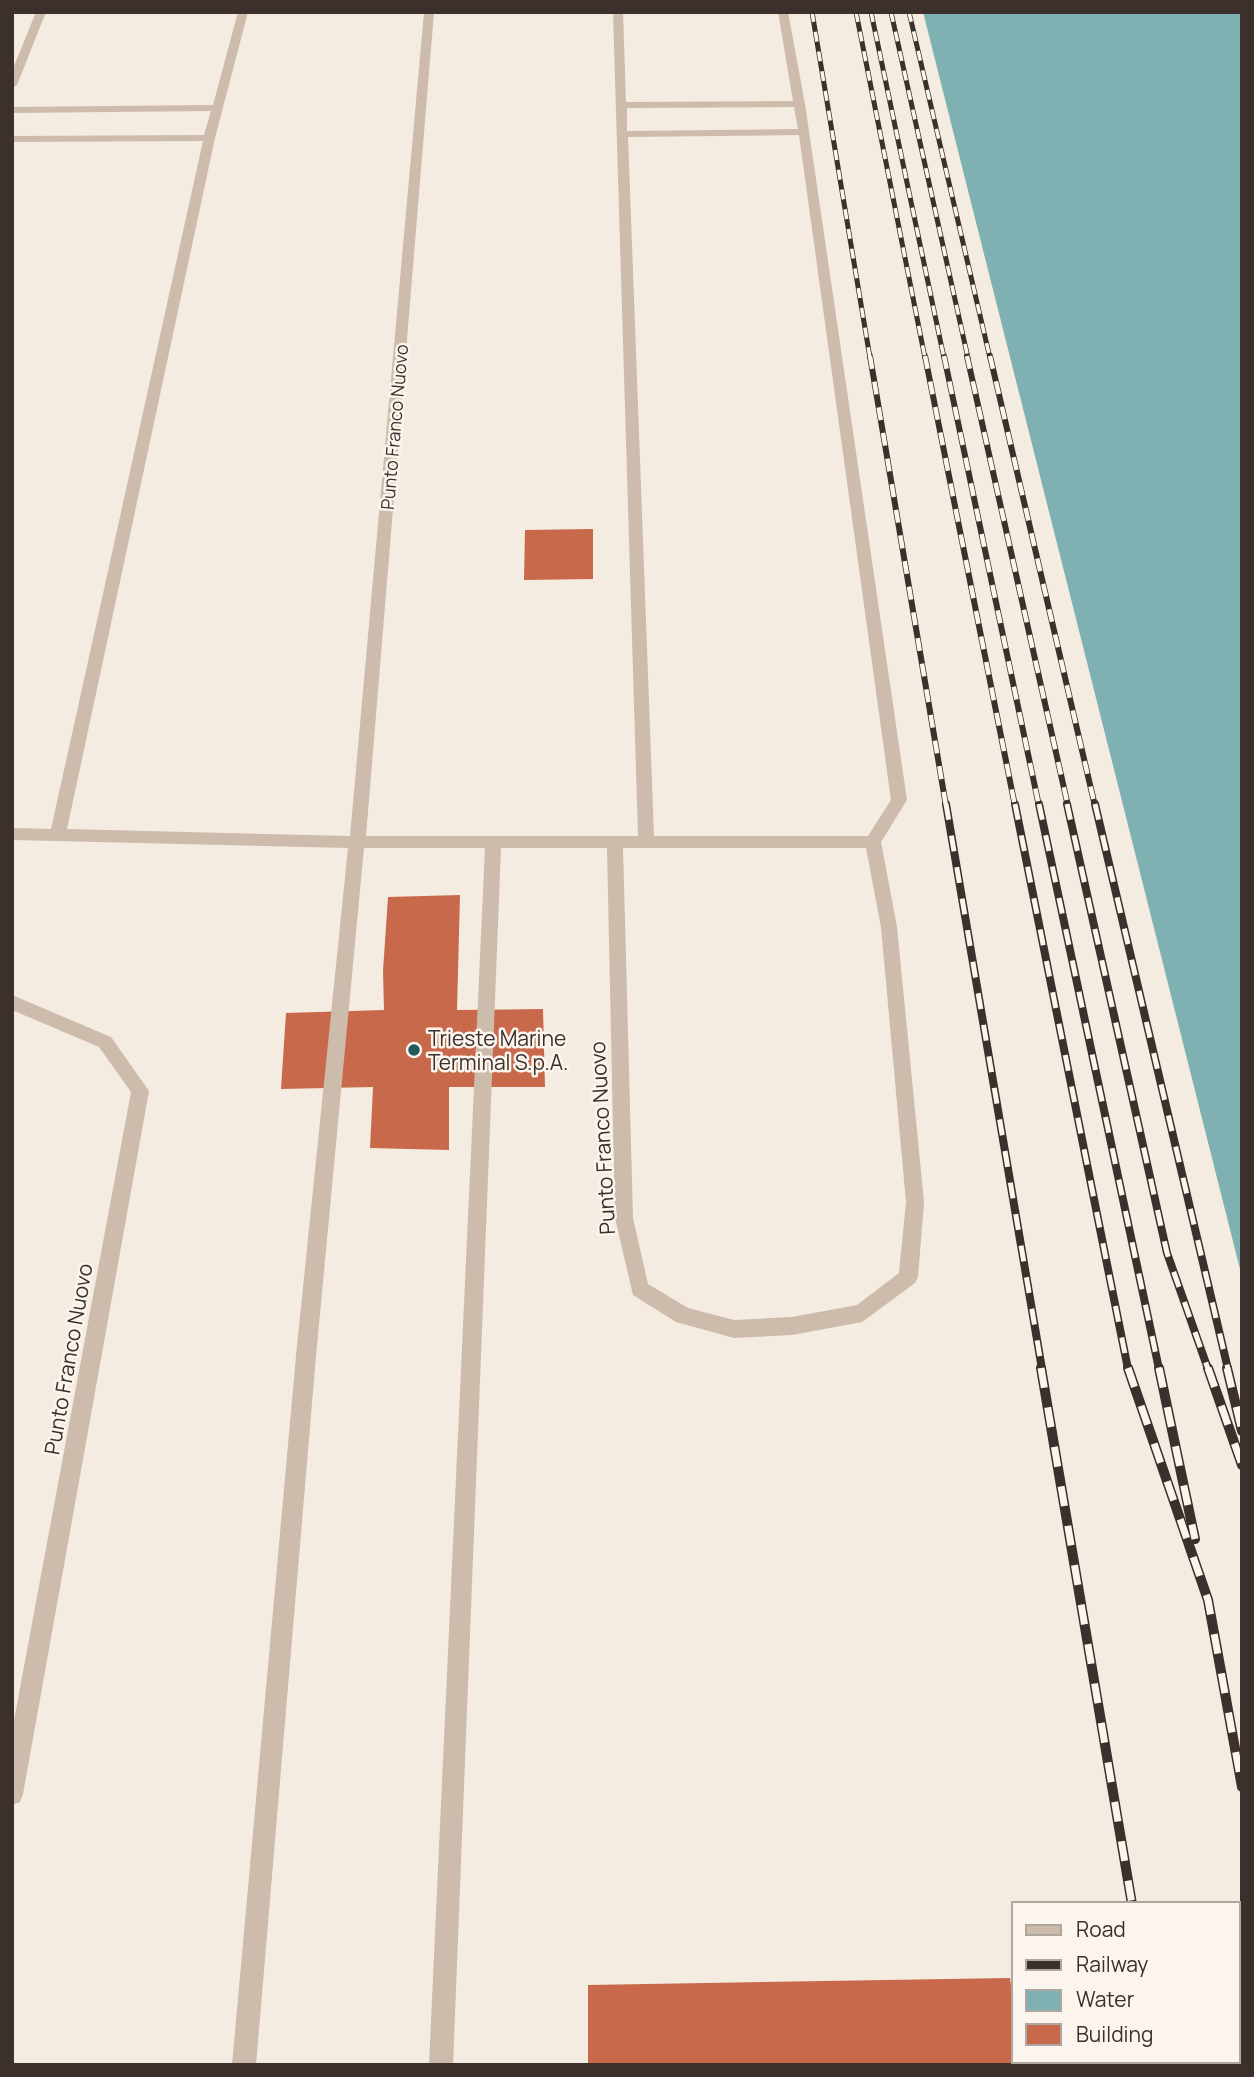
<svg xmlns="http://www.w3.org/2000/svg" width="1254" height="2077" viewBox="0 0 1254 2077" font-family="Manrope,sans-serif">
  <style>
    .water { fill: #7fb0b2 }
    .building { fill: #c8694b }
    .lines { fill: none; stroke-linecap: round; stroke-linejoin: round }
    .minor { fill: #cdbbac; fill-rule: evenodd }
    .rail-far3-casing { stroke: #3b302b; stroke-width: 5 }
    .rail-far2-casing { stroke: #3b302b; stroke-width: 6 }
    .rail-far1-casing { stroke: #3b302b; stroke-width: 8 }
    .rail-casing { stroke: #3b302b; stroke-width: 10 }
    .rail-far3 { stroke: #fbf5ee; stroke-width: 3.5; stroke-dasharray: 10; stroke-linecap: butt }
    .rail-far2 { stroke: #fbf5ee; stroke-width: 4.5; stroke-dasharray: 13; stroke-linecap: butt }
    .rail-far1 { stroke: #fbf5ee; stroke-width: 5; stroke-dasharray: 16; stroke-linecap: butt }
    .rail { stroke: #fbf5ee; stroke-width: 7; stroke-dasharray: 20; stroke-linecap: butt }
    .poi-dot { fill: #1f5a5e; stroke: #fbf5ee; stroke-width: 2.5 }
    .labels { text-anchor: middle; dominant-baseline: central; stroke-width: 5; stroke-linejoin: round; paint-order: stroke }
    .far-street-label { font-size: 18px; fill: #3b302b; stroke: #fbf5ee }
    .poi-label { font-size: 21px; fill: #3b302b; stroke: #fbf5ee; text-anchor: start }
    .street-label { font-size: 21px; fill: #3b302b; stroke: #fbf5ee }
  </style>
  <rect width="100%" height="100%" fill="#f4ebe1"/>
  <polygon class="water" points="923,12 1242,12 1242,1277"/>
  <g class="building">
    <polygon points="593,529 593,579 524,580 525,530"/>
    <polygon points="460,895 457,1010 543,1009 545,1087 449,1087 449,1150 370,1148 373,1087 281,1089 286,1013 384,1010 383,971 388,897"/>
    <polygon points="1010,1978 1014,2009 1014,2061 1021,2061 1021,2065 588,2065 588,1985"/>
  </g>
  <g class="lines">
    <g class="minor">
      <polygon points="36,12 46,12 17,85 12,88 12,71"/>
      <path d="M 238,12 L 248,12 L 215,138 L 67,829 L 350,836 L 424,12 L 434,12 L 366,836 L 638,836 L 613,12 L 623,12 L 626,102 L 793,101 L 778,12 L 788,12 L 805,104 L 907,800 L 881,842 L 897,927 L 924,1202 L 918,1277 L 915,1283 L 862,1322 L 792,1335 L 734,1338 L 676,1322 L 633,1295 L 615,1218 L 607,848 L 501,848 L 453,2065 L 429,2065 L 485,848 L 364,848 L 316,1356 L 256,2065 L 232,2065 L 296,1356 L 348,848 L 12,840 L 12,828 L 51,829 L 203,141 L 12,142 L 12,136 L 204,135 L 211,111 L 12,113 L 12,107 L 213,105 ZM 794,107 L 798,129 L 627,131 L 627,108 ZM 799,135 L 891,800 L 868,836 L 654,836 L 628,137 ZM 623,848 L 866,848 L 881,927 L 906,1202 L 899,1273 L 857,1305 L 792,1317 L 734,1320 L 688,1308 L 648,1284 L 633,1218 Z"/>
      <polygon points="12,995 111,1037 149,1091 23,1794 20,1802 12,1805 12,1731 131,1092 99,1047 12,1010"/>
    </g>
    <g class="rail-far3-casing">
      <g id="rail-far3">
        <polyline points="812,12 870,358"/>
        <polyline points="856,12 925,358"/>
        <polyline points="871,12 944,358"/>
        <polyline points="891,12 968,358"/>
        <polyline points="909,12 990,358"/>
      </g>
    </g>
    <g class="rail-far2-casing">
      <g id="rail-far2">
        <polyline points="870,356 946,806"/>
        <polyline points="925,356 1015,806"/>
        <polyline points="944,356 1039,806"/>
        <polyline points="967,356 1068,806"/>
        <polyline points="990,356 1095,806"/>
      </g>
    </g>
    <g class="rail-far1-casing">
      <g id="rail-far1">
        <polyline points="946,804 1042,1369"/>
        <polyline points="1015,804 1128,1369"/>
        <polyline points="1039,804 1159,1369"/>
        <polyline points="1067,804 1167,1253 1208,1369"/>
        <polyline points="1095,804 1228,1369"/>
      </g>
    </g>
    <g class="rail-casing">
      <g id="rail">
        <polyline points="1041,1368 1132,1904"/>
        <polyline points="1128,1368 1208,1600 1242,1787"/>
        <polyline points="1159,1368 1195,1539"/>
        <polyline points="1208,1368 1242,1465"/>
        <polyline points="1227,1368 1242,1431"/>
        <polyline points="1157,2061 1158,2065"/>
      </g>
    </g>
    <use href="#rail-far3" class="rail-far3"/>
    <use href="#rail-far2" class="rail-far2"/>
    <use href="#rail-far1" class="rail-far1"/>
    <use href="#rail" class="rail"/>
  </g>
  <circle class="poi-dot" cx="414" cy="1050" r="7"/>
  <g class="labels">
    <g class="far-street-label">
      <text transform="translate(394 427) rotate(-85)">Punto Franco Nuovo</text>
    </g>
    <g class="poi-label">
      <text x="428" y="1038">Trieste Marine<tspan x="428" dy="24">Terminal S.p.A.</tspan></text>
    </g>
    <g class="street-label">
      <text transform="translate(602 1138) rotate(-93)">Punto Franco Nuovo</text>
      <text transform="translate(68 1359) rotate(-80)">Punto Franco Nuovo</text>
    </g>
  </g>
  <rect width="1254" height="2077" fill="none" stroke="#3b302b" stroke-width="28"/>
  <rect x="1012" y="1902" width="228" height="161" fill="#fbf5ee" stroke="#aea6a0" stroke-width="2"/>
  <rect x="1026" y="1925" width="35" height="10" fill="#cdbbac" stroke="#aea6a0" stroke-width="2"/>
  <text x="1076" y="1937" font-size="21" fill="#3b302b">Road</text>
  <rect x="1026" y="1960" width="35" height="10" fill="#3b302b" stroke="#aea6a0" stroke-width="2"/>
  <text x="1076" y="1972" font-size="21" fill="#3b302b">Railway</text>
  <rect x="1026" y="1990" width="35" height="21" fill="#7fb0b2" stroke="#aea6a0" stroke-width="2"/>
  <text x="1076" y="2007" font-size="21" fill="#3b302b">Water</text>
  <rect x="1026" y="2024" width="35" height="21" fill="#c8694b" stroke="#aea6a0" stroke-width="2"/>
  <text x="1076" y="2042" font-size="21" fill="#3b302b">Building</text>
</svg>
